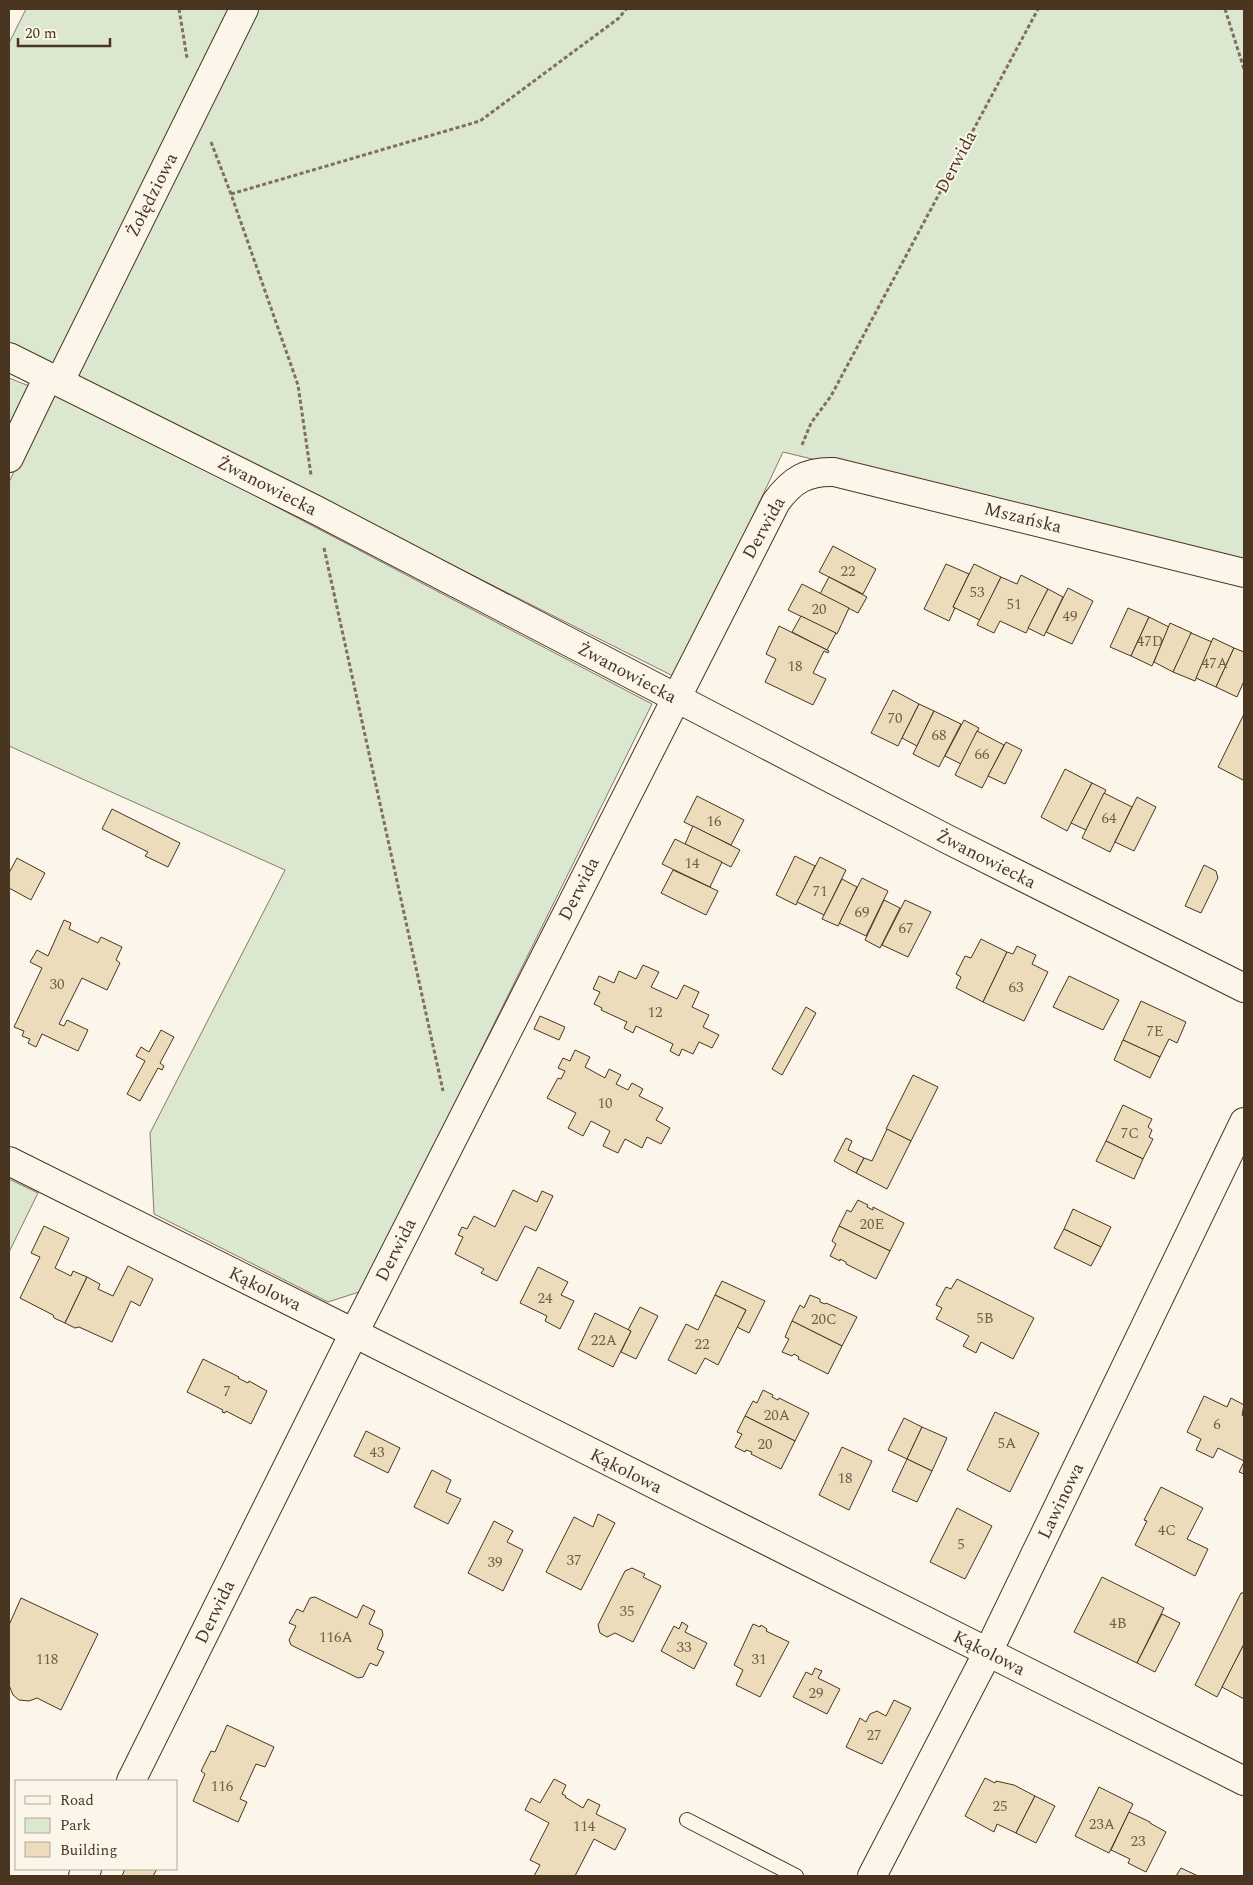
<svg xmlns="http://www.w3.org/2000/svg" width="1253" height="1885" viewBox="0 0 1253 1885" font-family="Spectral,serif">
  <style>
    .green { fill: #dce7d0; stroke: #887966 }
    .building { fill: #ecdcbc; stroke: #4a3520 }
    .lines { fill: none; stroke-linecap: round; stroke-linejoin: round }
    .service-casing { stroke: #4a3520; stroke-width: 16 }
    .minor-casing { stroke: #4a3520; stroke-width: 30 }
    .path { stroke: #7f6f5c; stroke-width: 3; stroke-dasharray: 4 2.5; stroke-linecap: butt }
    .service { stroke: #fbf6e9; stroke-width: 14 }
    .minor { stroke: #fbf6e9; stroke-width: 28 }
    .labels { text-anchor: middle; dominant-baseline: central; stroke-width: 4; stroke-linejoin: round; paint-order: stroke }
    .number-label { font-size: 15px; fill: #725f47 }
    .street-label { font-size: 18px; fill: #4a3520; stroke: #fbf6e9 }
  </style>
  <rect width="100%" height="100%" fill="#fbf6e9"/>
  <g class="green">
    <polygon points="26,9 230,9 55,366 9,343 9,43"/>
    <polygon points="256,9 1244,9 1244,563 783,452 677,678 74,375"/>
    <polygon points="9,378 29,386 9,427"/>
    <polygon points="54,390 652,704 362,1291 328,1302 154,1214 150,1133 285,870 9,746 9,482"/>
    <polygon points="9,1179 38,1193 9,1252"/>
  </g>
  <g class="building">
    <polygon points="833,546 876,569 863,594 819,572"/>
    <polygon points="946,564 969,574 953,607 955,608 949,621 924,609"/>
    <polygon points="974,564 1001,577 980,620 953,607"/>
    <polygon points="1021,575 1048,589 1026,633 1000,621 994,633 977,625 1001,577 1017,584"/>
    <polygon points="829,577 867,597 858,613 820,594"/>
    <polygon points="802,584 849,608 837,634 788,610"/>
    <polygon points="1068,588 1093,601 1072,644 1046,632"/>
    <polygon points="1048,589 1063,597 1044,636 1028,628"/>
    <polygon points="1128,608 1149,617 1131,656 1110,647"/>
    <polygon points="801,616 836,633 827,650 792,632"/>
    <polygon points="1149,617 1169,627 1152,666 1131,656"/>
    <polygon points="1170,623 1192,633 1173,672 1154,662"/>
    <polygon points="779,626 829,651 828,653 824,651 813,673 826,679 813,705 765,682 776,659 766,654"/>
    <polygon points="1191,633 1212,642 1195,681 1173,672"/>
    <polygon points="1213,638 1234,648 1216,687 1196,678"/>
    <polygon points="1234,648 1244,652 1244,681 1237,697 1216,687"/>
    <polygon points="893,690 919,704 898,746 871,733"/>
    <polygon points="919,704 934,711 917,746 902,738"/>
    <polygon points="934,711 961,724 939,767 913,754"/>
    <polygon points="1244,714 1244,777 1243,780 1218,767"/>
    <polygon points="964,720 979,728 961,764 945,756"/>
    <polygon points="977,731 1004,745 982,788 955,775"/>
    <polygon points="1006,742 1022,750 1005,784 988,776"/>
    <polygon points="1065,769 1092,783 1067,831 1041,817"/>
    <polygon points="1092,783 1106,790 1086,830 1071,823"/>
    <polygon points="1104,793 1132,807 1110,852 1082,838"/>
    <polygon points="697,796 744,820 731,845 684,822"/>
    <polygon points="1137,797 1156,807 1134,851 1115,842"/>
    <polygon points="112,809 180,843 168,867 145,856 148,852 102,829"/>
    <polygon points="693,826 740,850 731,867 685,844"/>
    <polygon points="675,839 722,862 710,887 662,864"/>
    <polygon points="795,856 815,866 796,905 776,895"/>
    <polygon points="820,857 846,870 824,915 797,902"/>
    <polygon points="17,858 45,873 31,900 9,888 9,873"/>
    <polygon points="1204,865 1216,871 1218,878 1201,913 1185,906"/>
    <polygon points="673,870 718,891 706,915 661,893"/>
    <polygon points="862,878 888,891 866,936 839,923"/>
    <polygon points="842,879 857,887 838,926 822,919"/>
    <polygon points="884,900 900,908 880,948 865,940"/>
    <polygon points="905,900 931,912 908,957 882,945"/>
    <polygon points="64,920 71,923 69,929 98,943 101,937 122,947 116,960 120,963 107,990 82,978 59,1024 64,1026 67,1020 88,1030 78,1051 42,1034 36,1047 28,1043 30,1039 22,1036 24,1031 14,1027 42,968 30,962 37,950 48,956"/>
    <polygon points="981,939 1007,952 983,1002 956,988 961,977 956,974 965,956 971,958"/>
    <polygon points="1017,946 1036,955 1032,964 1048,972 1024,1021 983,1002 1007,952 1013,954"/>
    <polygon points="643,965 659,972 651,987 677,999 684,985 699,992 692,1007 709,1015 703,1027 719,1035 712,1048 699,1042 693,1054 682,1049 679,1056 670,1051 673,1044 636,1026 633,1033 624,1028 627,1022 601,1010 602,1008 594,1004 600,992 593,989 599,976 614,983 619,971 636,979"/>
    <polygon points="1069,976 1119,1000 1103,1030 1053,1007"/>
    <polygon points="1141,1001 1186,1022 1177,1043 1169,1039 1160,1057 1123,1040"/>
    <polygon points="806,1007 816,1013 782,1075 772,1069"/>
    <polygon points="540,1016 565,1027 559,1040 534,1029"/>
    <polygon points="161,1030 174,1037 160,1063 164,1066 162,1070 158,1068 140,1101 127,1094 145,1061 136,1056 141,1047 149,1052"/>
    <polygon points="1123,1040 1160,1057 1150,1078 1114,1060"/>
    <polygon points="575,1050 590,1057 585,1067 605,1078 609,1069 621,1075 616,1084 628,1090 632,1083 643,1089 639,1096 663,1108 656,1120 670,1128 661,1144 647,1137 642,1148 625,1139 618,1153 603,1146 610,1131 591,1121 583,1136 568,1128 576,1113 547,1098 558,1078 561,1079 565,1071 558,1068 563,1058 570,1061"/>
    <polygon points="913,1075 938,1087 911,1141 886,1129"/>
    <polygon points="1123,1105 1152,1119 1148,1127 1152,1130 1149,1137 1153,1139 1143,1159 1106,1141"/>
    <polygon points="887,1129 911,1141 887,1189 856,1173 864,1158 872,1161"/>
    <polygon points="846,1138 852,1141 848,1150 864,1158 856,1173 834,1161"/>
    <polygon points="1106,1141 1143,1159 1134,1179 1096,1161"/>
    <polygon points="513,1190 537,1202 542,1191 553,1196 536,1231 525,1226 497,1281 481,1273 484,1269 455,1254 463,1237 458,1235 462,1227 467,1229 474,1216 495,1227"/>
    <polygon points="858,1200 868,1205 867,1207 873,1210 873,1207 904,1223 890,1251 839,1226 847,1210 851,1212"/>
    <polygon points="1073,1209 1111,1227 1101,1247 1064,1229"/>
    <polygon points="44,1226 69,1238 55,1268 71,1276 73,1271 87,1277 65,1323 54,1318 53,1315 20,1298 40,1257 31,1253"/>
    <polygon points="839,1226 890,1251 876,1279 846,1264 846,1262 840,1259 840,1261 830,1256 836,1244 832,1241"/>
    <polygon points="1064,1229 1101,1247 1091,1266 1054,1248"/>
    <polygon points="128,1266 153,1279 140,1306 131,1301 112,1342 79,1327 75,1328 65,1323 87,1277 100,1284 98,1289 113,1296"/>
    <polygon points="538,1267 568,1282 561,1295 574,1301 560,1329 545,1321 547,1316 520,1303"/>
    <polygon points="957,1279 1034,1318 1013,1359 981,1342 976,1353 963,1346 969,1336 936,1319 942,1308 936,1305 946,1287 951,1289"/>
    <polygon points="722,1281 765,1301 749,1333 737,1327 746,1310 715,1295"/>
    <polygon points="715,1295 746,1310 718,1365 705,1358 696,1374 668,1360 686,1324 698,1330"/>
    <polygon points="810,1295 820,1299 820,1302 825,1304 826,1303 857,1317 842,1346 792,1321 800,1305 804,1308"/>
    <polygon points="640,1307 658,1316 636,1359 621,1352 631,1331 628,1330"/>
    <polygon points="595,1313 631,1331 613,1367 578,1349"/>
    <polygon points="792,1321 842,1346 828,1374 798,1359 799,1357 794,1354 792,1356 782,1352 789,1339 785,1337"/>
    <polygon points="203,1359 239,1377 238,1378 248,1383 249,1381 267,1391 251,1424 226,1411 225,1413 222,1412 223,1410 187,1392"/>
    <polygon points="763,1390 773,1395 772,1397 778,1400 779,1398 809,1413 795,1441 745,1416 753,1401 757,1403"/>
    <polygon points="1204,1396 1227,1407 1231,1398 1244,1405 1242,1415 1244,1417 1244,1461 1218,1448 1213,1458 1196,1450 1201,1439 1187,1432"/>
    <polygon points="995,1412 1039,1433 1010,1492 967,1470"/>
    <polygon points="745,1416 795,1441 781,1469 751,1454 752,1452 746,1450 745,1452 735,1447 742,1434 737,1432"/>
    <polygon points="904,1418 922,1427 907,1459 888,1450"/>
    <polygon points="922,1427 947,1438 932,1471 907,1459"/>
    <polygon points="366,1431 400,1448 388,1473 354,1456"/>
    <polygon points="842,1447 872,1461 849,1510 819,1495"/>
    <polygon points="907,1459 932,1471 917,1502 892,1491"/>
    <polygon points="1244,1462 1244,1474 1239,1472"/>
    <polygon points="432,1470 451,1480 446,1492 461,1499 448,1524 414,1507"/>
    <polygon points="1161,1487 1203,1508 1187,1539 1208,1549 1195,1576 1135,1545 1147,1521 1144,1520"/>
    <polygon points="957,1508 992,1526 965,1579 930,1562"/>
    <polygon points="598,1514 615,1523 581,1590 546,1572 574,1517 593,1527"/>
    <polygon points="494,1521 513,1531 507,1542 523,1550 503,1591 468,1573"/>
    <polygon points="632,1568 645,1574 643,1577 661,1586 633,1642 615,1633 607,1637 600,1633 598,1625 625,1571"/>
    <polygon points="1102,1577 1164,1608 1137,1663 1074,1632"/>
    <polygon points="1241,1593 1244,1593 1244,1644 1217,1697 1195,1685"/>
    <polygon points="315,1597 357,1618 363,1605 375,1611 369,1624 382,1630 383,1635 377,1649 384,1652 377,1666 370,1663 363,1677 358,1678 291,1645 289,1640 296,1626 289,1623 297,1609 303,1612 310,1598"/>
    <polygon points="21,1598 98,1634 61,1710 37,1698 29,1701 19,1700 13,1695 9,1685 9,1625"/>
    <polygon points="1162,1614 1180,1623 1155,1672 1137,1663"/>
    <polygon points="682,1622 688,1626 685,1632 707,1643 694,1669 661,1651 674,1626 679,1629"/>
    <polygon points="753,1624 760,1627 761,1625 767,1629 766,1631 789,1642 760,1697 736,1685 743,1670 734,1665"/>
    <polygon points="1244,1644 1244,1699 1222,1687"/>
    <polygon points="815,1668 822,1671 818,1678 840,1689 827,1714 793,1697 806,1672 812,1675"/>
    <polygon points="894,1700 911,1708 882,1764 846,1747 860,1718 866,1722 870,1714 877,1711 886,1716"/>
    <polygon points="227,1725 274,1747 265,1767 256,1764 240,1799 247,1802 238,1822 193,1801 205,1774 201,1771 211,1751 215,1752"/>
    <polygon points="985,1778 995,1783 996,1781 1014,1785 1035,1796 1016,1833 997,1824 994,1832 965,1816"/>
    <polygon points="554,1779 566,1785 562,1794 566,1796 565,1797 583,1808 588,1799 600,1805 596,1814 626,1829 615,1850 594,1839 575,1876 534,1876 540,1865 530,1860 549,1823 525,1810 531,1798 540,1803"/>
    <polygon points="1099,1787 1133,1804 1109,1853 1075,1836"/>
    <polygon points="1035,1796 1055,1806 1036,1843 1016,1833"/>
    <polygon points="1129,1812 1150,1822 1150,1823 1166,1832 1146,1872 1128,1863 1130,1859 1111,1850"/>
    <polygon points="1181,1868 1198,1876 1176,1876"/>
    <polygon points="125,1869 157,1869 153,1876 122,1876"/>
  </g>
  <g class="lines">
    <g class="service-casing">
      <polyline id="service" points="687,1820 796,1876"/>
    </g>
    <g class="minor-casing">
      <g id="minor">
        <polyline points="9,357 316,510 945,838 1244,988"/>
        <polyline points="60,381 244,9"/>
        <polyline points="9,458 48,377"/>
        <polyline points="9,1161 354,1333 1244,1781"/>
        <path d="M 131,1781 L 354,1333 L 776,502 C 792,480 807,471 834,472 L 1244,573"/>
        <polyline points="83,1876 87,1869"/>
        <polyline points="872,1876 988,1652 1244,1122"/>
      </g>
    </g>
    <g class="path">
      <polyline points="179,9 187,58"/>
      <polyline points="1225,9 1244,69"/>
      <polyline points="211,142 231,194 298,385 311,475"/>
      <polyline points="231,194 480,121 619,18 626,9"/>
      <polyline points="802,445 811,423 831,396 1038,9"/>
      <polyline points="324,548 443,1091"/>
    </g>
    <use href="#service" class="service"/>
    <use href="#minor" class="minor"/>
  </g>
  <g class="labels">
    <g class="number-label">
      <text x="848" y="571">22</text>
      <text x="977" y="592">53</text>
      <text x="1014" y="604">51</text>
      <text x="819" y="609">20</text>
      <text x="1070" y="616">49</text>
      <text x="1150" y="641">47D</text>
      <text x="1215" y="663">47A</text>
      <text x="795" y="666">18</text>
      <text x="895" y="718">70</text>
      <text x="939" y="735">68</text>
      <text x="982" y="754">66</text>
      <text x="1109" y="818">64</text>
      <text x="714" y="821">16</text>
      <text x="692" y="863">14</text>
      <text x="820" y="891">71</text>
      <text x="862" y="912">69</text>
      <text x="906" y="928">67</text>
      <text x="57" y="984">30</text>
      <text x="1016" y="987">63</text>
      <text x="655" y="1012">12</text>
      <text x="1155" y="1031">7E</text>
      <text x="605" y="1103">10</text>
      <text x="1130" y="1133">7C</text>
      <text x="872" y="1224">20E</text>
      <text x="545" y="1298">24</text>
      <text x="985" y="1318">5B</text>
      <text x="824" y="1319">20C</text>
      <text x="604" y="1340">22A</text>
      <text x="702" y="1344">22</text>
      <text x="227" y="1391">7</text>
      <text x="777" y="1415">20A</text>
      <text x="1217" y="1424">6</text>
      <text x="1007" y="1443">5A</text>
      <text x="765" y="1444">20</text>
      <text x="377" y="1452">43</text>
      <text x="845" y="1478">18</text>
      <text x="1167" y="1530">4C</text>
      <text x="961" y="1544">5</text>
      <text x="574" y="1560">37</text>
      <text x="495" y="1562">39</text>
      <text x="627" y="1611">35</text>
      <text x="1118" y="1623">4B</text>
      <text x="336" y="1637">116A</text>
      <text x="684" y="1647">33</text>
      <text x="47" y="1659">118</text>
      <text x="759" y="1659">31</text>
      <text x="816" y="1693">29</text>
      <text x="874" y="1735">27</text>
      <text x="222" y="1786">116</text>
      <text x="1000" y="1806">25</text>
      <text x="1102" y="1824">23A</text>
      <text x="584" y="1826">114</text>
      <text x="1138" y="1841">23</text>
    </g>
    <g class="street-label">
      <text transform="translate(956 162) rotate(-62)">Derwida</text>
      <text transform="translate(152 195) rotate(-63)">Żołędziowa</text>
      <text transform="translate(267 486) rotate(27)">Żwanowiecka</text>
      <text transform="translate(1023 518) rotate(14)">Mszańska</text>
      <text transform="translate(764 528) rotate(-61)">Derwida</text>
      <text transform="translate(627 673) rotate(28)">Żwanowiecka</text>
      <text transform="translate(986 859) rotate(27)">Żwanowiecka</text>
      <text transform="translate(579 889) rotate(-63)">Derwida</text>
      <text transform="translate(396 1250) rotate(-63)">Derwida</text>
      <text transform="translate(265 1289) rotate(26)">Kąkolowa</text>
      <text transform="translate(626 1471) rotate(27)">Kąkolowa</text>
      <text transform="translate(1061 1501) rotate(-64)">Lawinowa</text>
      <text transform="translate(215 1612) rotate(-64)">Derwida</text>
      <text transform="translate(989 1653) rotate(27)">Kąkolowa</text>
    </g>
  </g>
  <rect width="1253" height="1885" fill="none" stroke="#4a3520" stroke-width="20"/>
  <rect x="15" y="1780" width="162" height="90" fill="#fbf6e9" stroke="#b4a999"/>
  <rect x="25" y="1796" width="25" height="8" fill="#fbf6e9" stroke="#b4a999"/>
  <text x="60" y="1805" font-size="15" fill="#4a3520">Road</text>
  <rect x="25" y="1818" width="25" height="15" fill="#dce7d0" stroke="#b4a999"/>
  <text x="60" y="1830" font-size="15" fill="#4a3520">Park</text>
  <rect x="25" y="1842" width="25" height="15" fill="#ecdcbc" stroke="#b4a999"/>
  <text x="60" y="1855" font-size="15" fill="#4a3520">Building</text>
  <path d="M18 38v8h92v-8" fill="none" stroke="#4a3520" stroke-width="2.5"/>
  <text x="25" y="38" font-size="15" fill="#4a3520" stroke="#fbf6e9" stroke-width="4" paint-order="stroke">20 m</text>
</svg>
